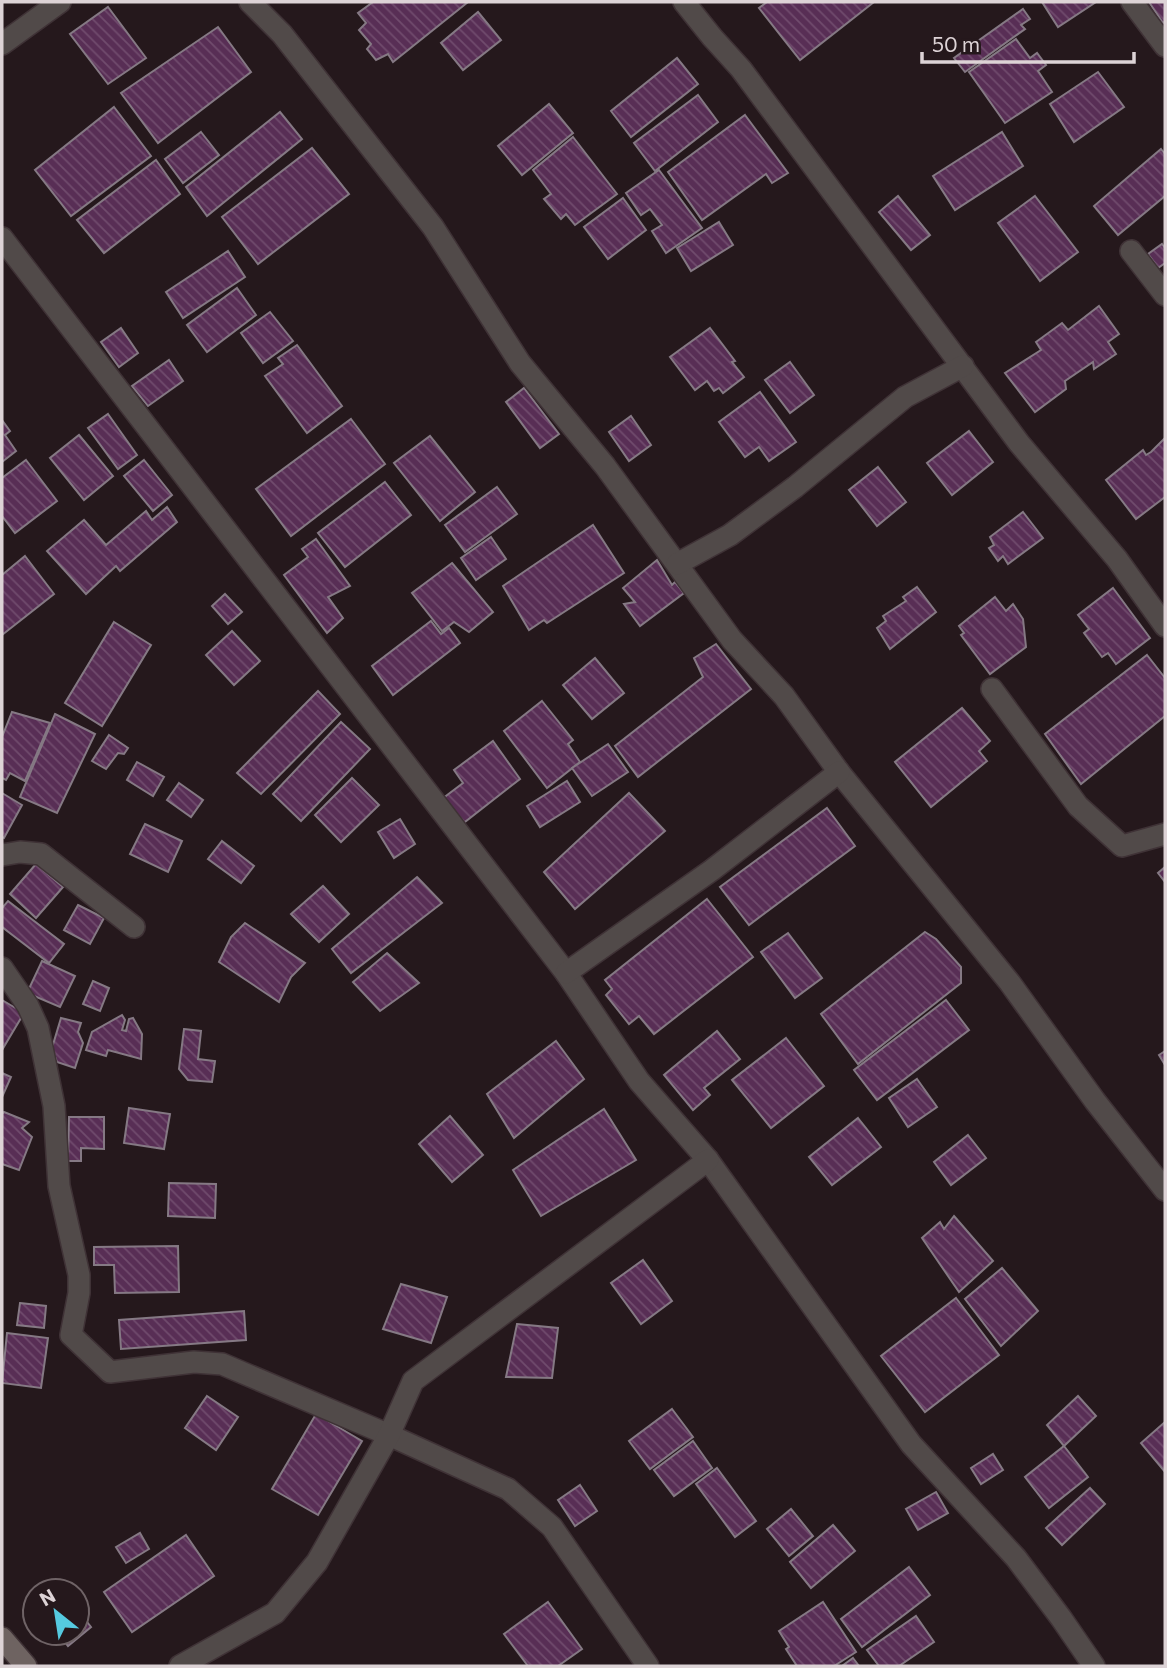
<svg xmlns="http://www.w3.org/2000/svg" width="1167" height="1668" viewBox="0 0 1167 1668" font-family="Commissioner,sans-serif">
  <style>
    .building { fill: url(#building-back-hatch); stroke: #857984; stroke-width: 2 }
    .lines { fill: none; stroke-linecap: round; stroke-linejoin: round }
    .street-casing { stroke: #3f3236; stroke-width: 24 }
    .secondary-casing { stroke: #3f3236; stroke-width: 24 }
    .street { stroke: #514a49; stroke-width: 21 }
    .secondary { stroke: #6e6361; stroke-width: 21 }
  </style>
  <defs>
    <pattern id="building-back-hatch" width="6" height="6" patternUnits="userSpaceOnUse" patternTransform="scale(1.75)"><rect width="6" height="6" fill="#582e55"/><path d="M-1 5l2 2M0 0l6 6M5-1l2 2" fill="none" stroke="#704b6d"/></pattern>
  </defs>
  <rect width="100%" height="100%" fill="#25181c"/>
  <g class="building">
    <polygon points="373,2 468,2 393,62 388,54 376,60 367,49 371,44 359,30 366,23 358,13"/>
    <polygon points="767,2 874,2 800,60 759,8"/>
    <polygon points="1042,2 1096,2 1058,27"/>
    <polygon points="1149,2 1165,2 1165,21 1163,23"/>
    <polygon points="108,7 146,58 108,84 70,34"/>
    <polygon points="1023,9 1030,19 1021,25 1025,29 965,72 954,58"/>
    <polygon points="478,12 501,40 463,70 441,43"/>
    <polygon points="218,27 251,72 158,143 121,93"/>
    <polygon points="1016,39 1030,58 1037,53 1046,65 1038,71 1052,92 1005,123 969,72"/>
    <polygon points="677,58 698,84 631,137 611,111"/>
    <polygon points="1098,72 1124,107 1074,142 1050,104"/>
    <polygon points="698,95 718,122 655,171 634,143"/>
    <polygon points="549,104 573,133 522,175 498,146"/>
    <polygon points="114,107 151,156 71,216 35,170"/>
    <polygon points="280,112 302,139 207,216 186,187"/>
    <polygon points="745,115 788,173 772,183 766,174 702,220 668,172"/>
    <polygon points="201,132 219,155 183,183 165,159"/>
    <polygon points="1002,132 1023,166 955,210 933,176"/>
    <polygon points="573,137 617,194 575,225 566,214 561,219 544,199 551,194 533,170"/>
    <polygon points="312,148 349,194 258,264 222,217"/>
    <polygon points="1161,149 1165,154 1165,196 1118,235 1094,206"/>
    <polygon points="156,160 180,194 104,253 77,220"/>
    <polygon points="659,170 702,228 666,253 652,231 662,225 650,209 641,215 626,193"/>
    <polygon points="898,196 930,235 911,250 879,212"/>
    <polygon points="1035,196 1078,252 1040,281 998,223"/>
    <polygon points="623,198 646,230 608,259 584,227"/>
    <polygon points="719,222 733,245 691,271 677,248"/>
    <polygon points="1162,244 1165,248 1165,263 1158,268 1148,254"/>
    <polygon points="228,251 245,277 183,318 166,292"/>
    <polygon points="237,288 256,315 207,352 187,325"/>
    <polygon points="1099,306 1119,334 1108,342 1116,354 1094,369 1093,362 1065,381 1066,389 1035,412 1005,373 1041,350 1036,342 1062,323 1068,330"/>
    <polygon points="270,312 293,341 263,363 241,333"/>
    <polygon points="121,328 138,353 119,367 101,342"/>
    <polygon points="710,328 735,361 732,362 744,377 723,393 719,388 714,391 707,381 695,390 670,357"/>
    <polygon points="297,345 342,406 307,433 265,376 283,364 278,358"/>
    <polygon points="169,360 183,381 148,406 132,386"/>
    <polygon points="790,362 814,395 790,413 765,380"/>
    <polygon points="524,388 559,434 540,448 506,402"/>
    <polygon points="760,392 796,442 769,461 759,447 745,457 719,422"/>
    <polygon points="108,414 137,455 118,469 88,428"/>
    <polygon points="631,416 651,445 629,461 609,432"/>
    <polygon points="351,419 385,464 291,536 256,489"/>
    <polygon points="2,420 10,431 5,435 16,451 2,462"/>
    <polygon points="969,431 993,462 952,495 927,463"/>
    <polygon points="79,435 113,476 84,500 50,458"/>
    <polygon points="430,436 475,492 440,521 394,463"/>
    <polygon points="1165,438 1165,497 1136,519 1106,480 1143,450 1146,455 1151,452"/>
    <polygon points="26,460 57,501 15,533 2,516 2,478"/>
    <polygon points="144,460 172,495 153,511 124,476"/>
    <polygon points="878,467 906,502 877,526 849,490"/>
    <polygon points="385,482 411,515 345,567 318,533"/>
    <polygon points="497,487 517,514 465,552 445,525"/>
    <polygon points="167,507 177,522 120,571 116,566 86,594 47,551 84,520 106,545 146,511 152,520"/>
    <polygon points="1023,512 1043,538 1008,564 1003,556 998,561 989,548 994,545 990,537"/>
    <polygon points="593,525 624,573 547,623 544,620 529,630 503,586"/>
    <polygon points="491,537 506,559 476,580 461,558"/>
    <polygon points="316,539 350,586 328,597 343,618 327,633 284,575 308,557 302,549"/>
    <polygon points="25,556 54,594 2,635 2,575"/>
    <polygon points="657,560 672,585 675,582 684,593 640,626 624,604 635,602 623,588"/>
    <polygon points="452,563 493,612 469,632 454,622 442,631 412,593"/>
    <polygon points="917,587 936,612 890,649 877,628 886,621 883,616 906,601 903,597"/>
    <polygon points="1113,588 1150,638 1116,664 1108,653 1102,657 1084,633 1089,629 1078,615"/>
    <polygon points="225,594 242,612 228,624 212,606"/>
    <polygon points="995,597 1006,611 1013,604 1023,619 1026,647 990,674 961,635 964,633 959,626"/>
    <polygon points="431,621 441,634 449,628 460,643 393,695 372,666"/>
    <polygon points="114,622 151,645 102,726 65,703"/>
    <polygon points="232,631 260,661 234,685 206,655"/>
    <polygon points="716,644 751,689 638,777 615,746 703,677 694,658"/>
    <polygon points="1147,655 1165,678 1165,716 1081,784 1045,734"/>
    <polygon points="595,658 624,693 592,719 563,685"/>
    <polygon points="318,691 340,714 261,794 237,773"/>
    <polygon points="542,701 573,740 568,744 580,762 547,788 504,731"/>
    <polygon points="962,708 990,741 979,751 987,761 931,807 895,762"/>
    <polygon points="12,712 50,723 25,781 10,773 6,780 2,778 2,737"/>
    <polygon points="55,714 95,734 57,813 20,797"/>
    <polygon points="341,722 370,749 301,821 273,794"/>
    <polygon points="109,735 128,748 124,754 118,753 106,769 92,761"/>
    <polygon points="493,741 520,779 461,825 442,799 463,783 454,770"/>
    <polygon points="608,744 628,772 592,796 572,768"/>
    <polygon points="137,762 164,777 153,796 127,780"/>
    <polygon points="352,778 379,805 341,842 315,815"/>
    <polygon points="567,781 580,802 540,827 527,806"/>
    <polygon points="179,783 203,800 191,817 167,800"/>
    <polygon points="2,793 22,805 4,838 2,837"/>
    <polygon points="629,793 665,831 575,909 544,872"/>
    <polygon points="827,808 855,846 749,925 720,887"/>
    <polygon points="400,819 415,844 394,858 378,832"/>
    <polygon points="145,824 182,841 168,872 130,854"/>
    <polygon points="222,841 254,866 241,883 208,859"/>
    <polygon points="36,864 63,887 36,918 10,894"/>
    <polygon points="1165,867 1165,882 1158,873"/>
    <polygon points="417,877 442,903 351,973 332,949"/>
    <polygon points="323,886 349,914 319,942 291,914"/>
    <polygon points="707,899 753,957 654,1034 639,1016 629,1024 606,995 612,989 605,980"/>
    <polygon points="8,901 64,944 49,963 2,927 2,908"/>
    <polygon points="78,905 104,918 90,944 64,930"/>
    <polygon points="245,923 305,963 291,977 279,1002 219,962 231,937"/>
    <polygon points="925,932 936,939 961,967 961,983 858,1064 821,1014"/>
    <polygon points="788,933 822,978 795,998 761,952"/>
    <polygon points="387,953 419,983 380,1011 353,982"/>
    <polygon points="42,961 75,976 60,1007 27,993"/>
    <polygon points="93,981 109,988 100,1011 83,1004"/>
    <polygon points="2,1000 24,1013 2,1050"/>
    <polygon points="946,1000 969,1030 877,1100 854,1070"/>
    <polygon points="122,1015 125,1020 122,1030 126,1031 129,1019 133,1018 142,1034 141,1059 108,1050 106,1056 86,1050 92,1032"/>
    <polygon points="61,1018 81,1023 78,1032 83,1043 75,1068 57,1062 52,1048"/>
    <polygon points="184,1029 201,1031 198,1059 215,1061 212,1082 188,1080 179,1069"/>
    <polygon points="717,1031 740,1059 704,1088 710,1095 693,1110 664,1075"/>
    <polygon points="786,1038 824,1086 771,1128 732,1080"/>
    <polygon points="556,1041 584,1079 514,1138 487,1094"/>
    <polygon points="1165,1051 1165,1065 1159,1055"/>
    <polygon points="2,1073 11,1077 2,1097"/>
    <polygon points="917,1079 937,1107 908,1127 889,1098"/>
    <polygon points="129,1108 170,1114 164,1149 124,1143"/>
    <polygon points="604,1109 636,1160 541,1216 513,1170"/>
    <polygon points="4,1112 29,1122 22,1128 32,1137 19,1170 2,1164 2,1114"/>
    <polygon points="450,1116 483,1155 452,1182 419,1144"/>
    <polygon points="69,1117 104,1117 104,1149 81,1148 81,1161 68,1161"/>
    <polygon points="858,1118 881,1147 832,1185 809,1157"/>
    <polygon points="968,1135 986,1158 951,1185 934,1162"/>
    <polygon points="169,1183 216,1184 215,1218 168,1216"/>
    <polygon points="954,1216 993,1261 959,1292 922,1238 940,1222 944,1229"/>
    <polygon points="178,1246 179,1292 115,1293 114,1265 94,1265 94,1247"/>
    <polygon points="643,1260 672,1301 641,1324 611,1283"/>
    <polygon points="1002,1268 1038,1311 1001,1346 965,1299"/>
    <polygon points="401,1284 447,1297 431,1343 383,1329"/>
    <polygon points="956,1298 999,1355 925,1412 881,1356"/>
    <polygon points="20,1303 46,1306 44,1328 17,1325"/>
    <polygon points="244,1311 246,1340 121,1349 119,1320"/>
    <polygon points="517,1324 558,1328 552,1378 506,1377"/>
    <polygon points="7,1333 48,1338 41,1388 2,1383"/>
    <polygon points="207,1396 238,1417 216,1450 185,1428"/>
    <polygon points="1078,1396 1096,1416 1064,1446 1047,1425"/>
    <polygon points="672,1409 693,1437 650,1469 629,1441"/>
    <polygon points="316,1414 362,1441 318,1515 272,1489"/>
    <polygon points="1165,1422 1165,1472 1141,1443"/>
    <polygon points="693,1441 712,1468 674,1496 654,1470"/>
    <polygon points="1064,1446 1088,1477 1049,1508 1025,1477"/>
    <polygon points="993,1454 1003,1470 981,1484 971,1468"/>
    <polygon points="717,1468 756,1521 735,1537 696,1484"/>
    <polygon points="580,1485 597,1511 575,1526 558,1500"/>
    <polygon points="1090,1488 1105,1504 1062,1545 1046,1528"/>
    <polygon points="936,1492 948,1513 918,1530 906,1509"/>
    <polygon points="791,1509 813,1536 789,1556 767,1529"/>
    <polygon points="833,1525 855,1551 811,1588 790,1562"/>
    <polygon points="140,1533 149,1549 126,1563 116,1547"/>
    <polygon points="186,1535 214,1576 132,1632 104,1592"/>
    <polygon points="909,1567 930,1595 862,1647 841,1619"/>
    <polygon points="548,1602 582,1649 558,1666 528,1666 504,1634"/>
    <polygon points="823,1602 856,1652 834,1666 797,1666 786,1649 789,1647 779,1631"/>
    <polygon points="77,1609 91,1627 68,1646 58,1633 77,1633"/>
    <polygon points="916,1616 934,1642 899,1666 879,1666 867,1650"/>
    <polygon points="853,1658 859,1666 842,1666"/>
  </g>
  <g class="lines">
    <g class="street-casing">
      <g id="street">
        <polyline points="250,2 282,34 433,227 520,363 605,466 732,640 784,696 839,772 1010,983 1095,1101 1165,1190"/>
        <polyline points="684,2 712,37 741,69 1019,443 1117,559 1165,626"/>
        <polyline points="1132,2 1165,46"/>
        <polyline points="2,44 60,2"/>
        <polyline points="2,238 566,973 639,1081 708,1160 911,1444 1016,1558 1061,1618 1094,1666"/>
        <polyline points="1131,251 1165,295"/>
        <polyline points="677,564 730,535 795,487 905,397 963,366"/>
        <polyline points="992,689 1078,806 1122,846 1165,834"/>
        <polyline points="2,855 20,852 41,854 134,927"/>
        <polyline points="2,968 28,1006 38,1028 54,1106 59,1186 79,1275 79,1293 71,1335 110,1372 194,1362 222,1364 389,1435 508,1489 552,1527 648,1666"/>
        <polyline points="566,973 712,870 839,772"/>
        <polyline points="180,1666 275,1613 317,1562 389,1435 413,1381 708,1160"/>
      </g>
    </g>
    <g class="secondary-casing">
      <polyline id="secondary" points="2,1638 26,1666"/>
    </g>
    <use href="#street" class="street"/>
    <use href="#secondary" class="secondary"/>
  </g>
  <rect width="1167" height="1668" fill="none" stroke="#ddd3d6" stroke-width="7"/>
  <g transform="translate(56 1612) rotate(330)"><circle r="33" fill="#25181c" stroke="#6f6366" stroke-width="2"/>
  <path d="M0-5L12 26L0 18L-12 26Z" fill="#55cae0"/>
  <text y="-10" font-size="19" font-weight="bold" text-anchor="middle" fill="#ddd3d6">N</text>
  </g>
  <path d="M922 52v10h212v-10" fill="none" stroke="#ddd3d6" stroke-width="3.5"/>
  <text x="932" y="52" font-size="21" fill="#ddd3d6" stroke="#25181c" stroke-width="5" paint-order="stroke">50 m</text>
</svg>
